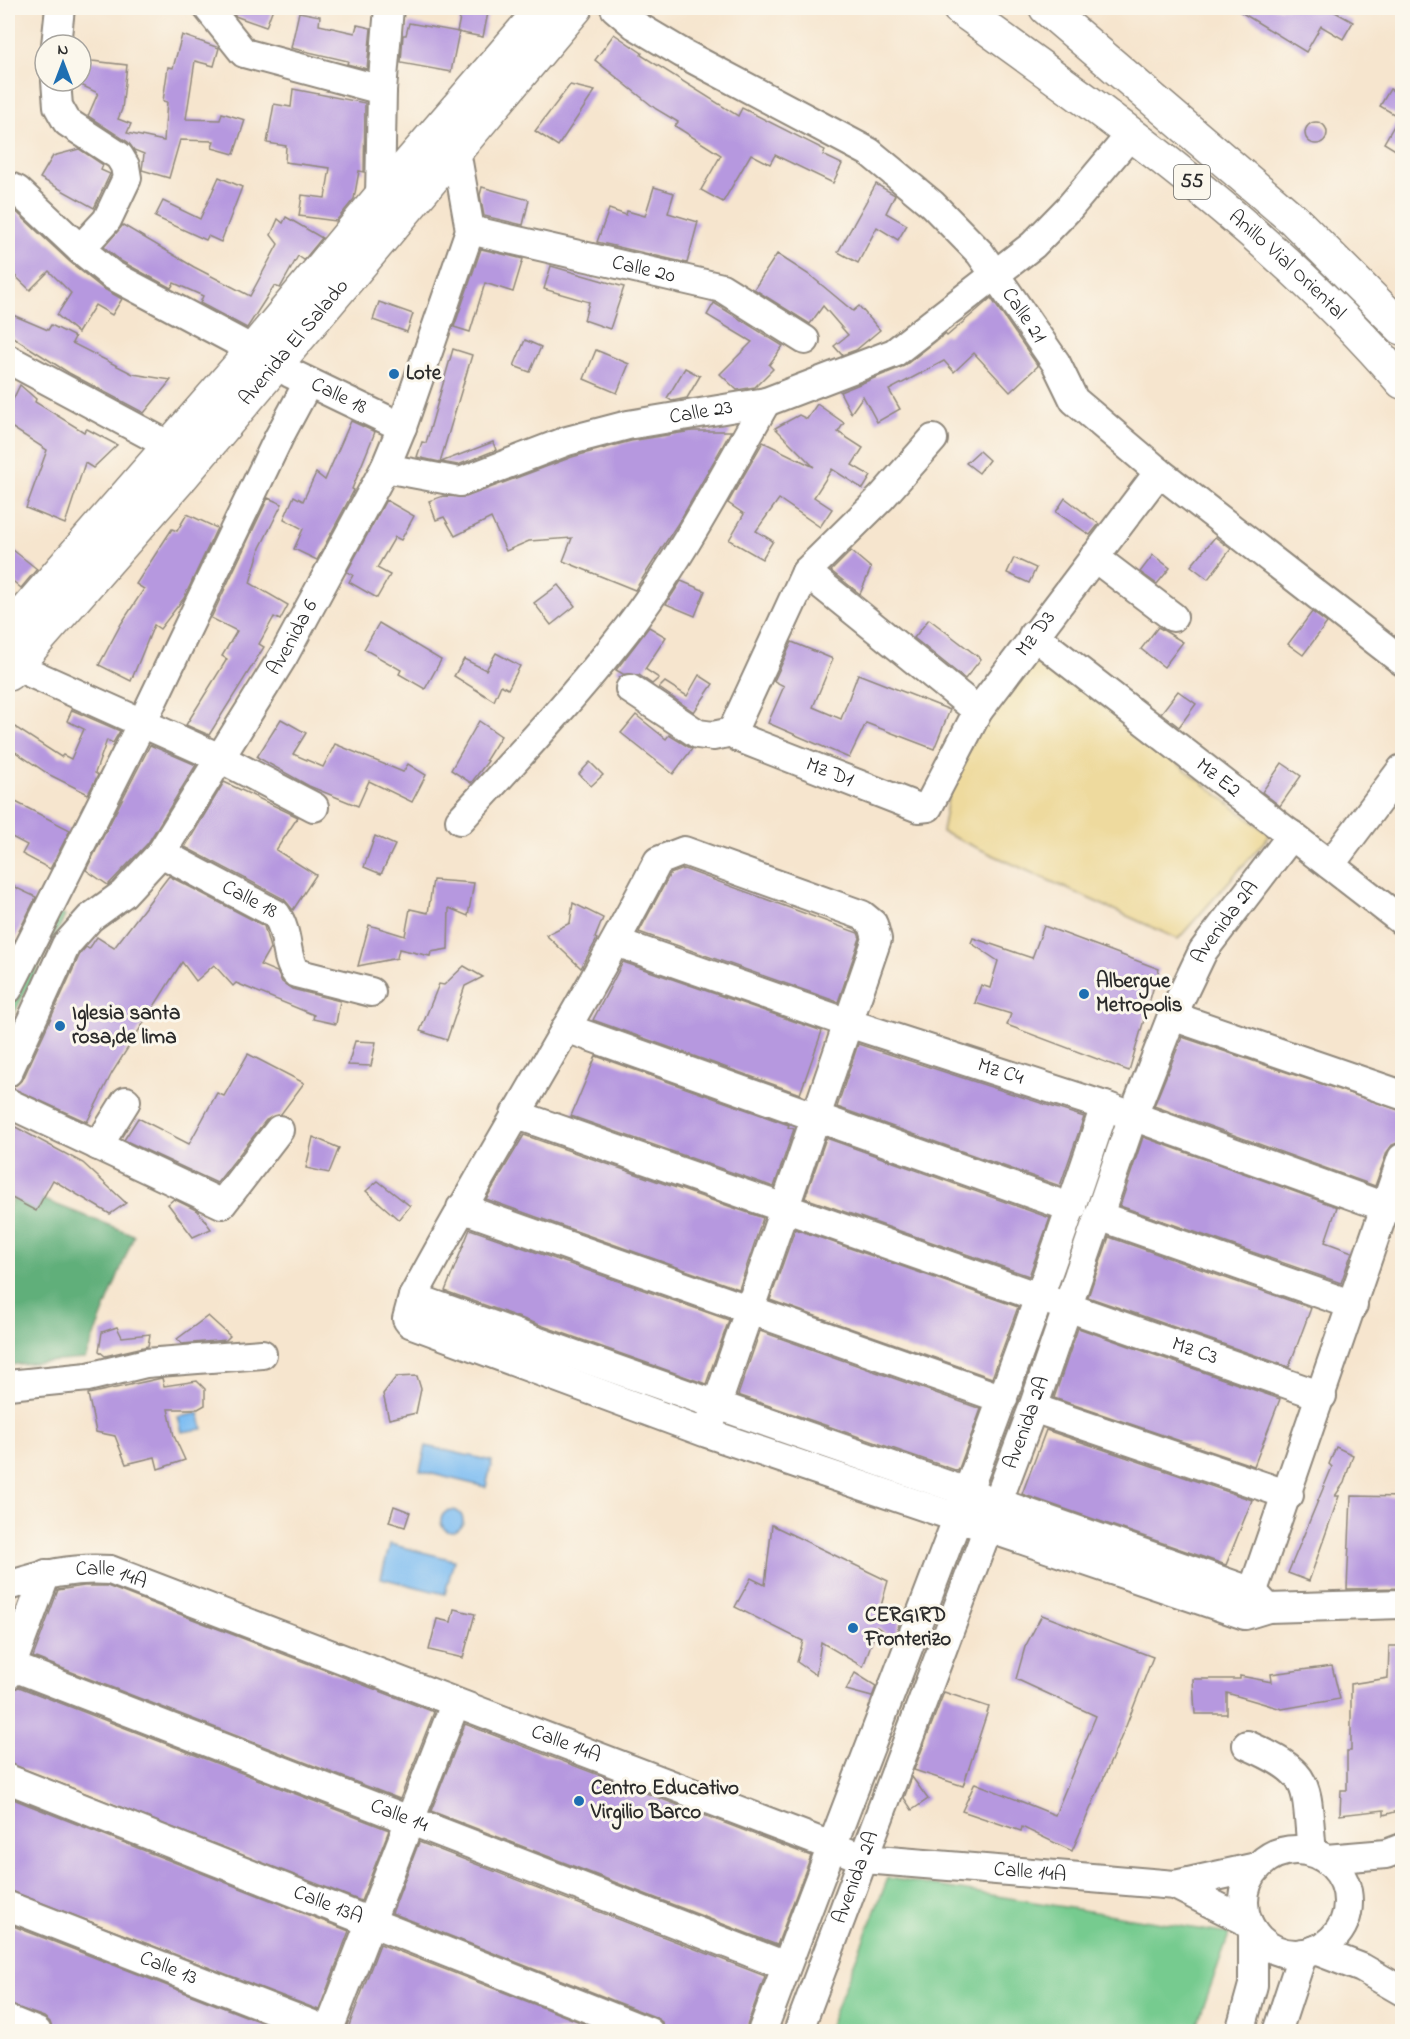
<svg xmlns="http://www.w3.org/2000/svg" width="1410" height="2039" viewBox="0 0 1410 2039" font-family="'Indie Flower',sans-serif">
  <style>
    .green { fill: #76cb8f; stroke: #507b5d; stroke-width: 1.5 }
    .forest { fill: #60af7a; stroke: #466d52; stroke-width: 1.5 }
    .sand { fill: #eeda9e; stroke: #8c8264; stroke-width: 1.5 }
    .water { fill: #7ebdf2; stroke: #54748e; stroke-width: 1.5 }
    .building { fill: #b698df }
    .lines { fill: none; stroke-linecap: round; stroke-linejoin: round }
    .minor-casing { stroke: #90887c; stroke-width: 32 }
    .major-casing { stroke: #90887c; stroke-width: 36 }
    .highway-casing { stroke: #90887c; stroke-width: 36 }
    .minor { stroke: #fff; stroke-width: 28 }
    .major { stroke: #fff; stroke-width: 33 }
    .highway { stroke: #fff; stroke-width: 33 }
    .poi-dot { fill: #1f6fb2; stroke: #fbf7ec; stroke-width: 2 }
    .labels { text-anchor: middle; dominant-baseline: central; stroke-width: 6; stroke-linejoin: round; paint-order: stroke }
    .shield { fill: #fbf7ec; stroke: #696865; stroke-width: 1.5 }
    .shield-label { font-size: 20px; font-weight: bold; fill: #2b2b2b }
    .street-label { font-size: 21px; fill: #2b2b2b; stroke: #fbf7ec }
    .poi-label { font-size: 21px; font-weight: bold; fill: #2b2b2b; stroke: #fbf7ec; text-anchor: start }
  </style>
  <rect width="100%" height="100%" fill="#fbf7ec"/>
  <filter id="ink" filterUnits="userSpaceOnUse"><feTurbulence type="fractalNoise" baseFrequency=".0167" numOctaves="2"/><feDisplacementMap in="SourceGraphic" scale="12" xChannelSelector="R" yChannelSelector="G"/><feConvolveMatrix kernelMatrix="1 2 1 2 8 2 1 2 1" color-interpolation-filters="sRGB"/></filter>
  <filter id="wash" filterUnits="userSpaceOnUse"><feTurbulence type="fractalNoise" baseFrequency=".008" numOctaves="4" result="noise"/><feDisplacementMap in="SourceGraphic" scale="24" xChannelSelector="R" yChannelSelector="G"/><feGaussianBlur stdDeviation="1.35" result="paint"/><feColorMatrix in="noise" values="0 0 0 0 0 0 0 0 0 0 0 0 0 0 0 0 0 1.4 0 .05"/><feComposite in="paint" operator="in"/></filter>
  <g filter="url(#wash)">
    <rect width="100%" height="100%" fill="#f6e5ce"/>
    <g class="green">
      <polygon points="54,910 65,916 8,1025 8,998"/>
      <polygon points="888,1878 1229,1934 1195,2031 827,2031"/>
    </g>
    <polygon class="forest" points="16,1189 134,1235 85,1359 8,1365 8,1211"/>
    <polygon class="sand" points="1033,652 1270,835 1178,939 942,832 949,792 988,709"/>
    <g class="water">
      <polygon points="199,1413 203,1429 182,1432 178,1417"/>
      <polygon points="426,1446 492,1461 486,1487 420,1471"/>
      <circle cx="452" cy="1521" r="11"/>
      <polygon points="390,1544 454,1560 445,1594 381,1578"/>
    </g>
    <g id="blocks">
      <g class="building">
        <polygon points="229,8 273,8 266,27 235,16"/>
        <polygon points="462,8 489,8 483,37 457,32"/>
        <polygon points="1234,8 1328,8 1353,22 1343,39 1321,26 1306,52"/>
        <polygon points="299,12 320,16 319,25 355,33 357,25 371,28 367,69 347,64 348,61 291,48"/>
        <polygon points="409,23 459,32 451,72 401,63 403,35 406,35"/>
        <polygon points="614,34 642,53 641,55 738,116 742,108 825,150 823,155 842,164 833,183 775,155 770,164 751,154 723,202 701,190 721,155 675,126 678,122 656,109 595,60"/>
        <polygon points="182,35 219,48 214,66 195,61 186,119 220,120 222,113 245,120 234,154 212,148 214,141 180,140 169,178 142,170 144,154 134,150 128,142 88,116 98,93 81,85 81,57 92,61 127,65 122,109 118,119 131,124 127,133 164,141 167,102 163,101 168,67 173,68"/>
        <polygon points="570,85 595,91 558,146 535,131"/>
        <polygon points="293,89 365,103 364,172 359,171 354,199 336,221 299,216 302,195 325,198 330,168 285,162 286,146 267,143 274,104 291,107"/>
        <polygon points="1390,89 1402,96 1402,154 1384,143 1399,117 1380,106"/>
        <circle cx="1316" cy="133" r="11"/>
        <polygon points="79,149 103,165 101,170 110,174 94,208 40,178 53,156"/>
        <polygon points="219,177 242,187 221,242 208,236 206,240 155,217 163,201 200,219"/>
        <polygon points="876,184 895,195 886,213 907,225 898,240 877,227 858,263 838,252"/>
        <polygon points="482,187 529,200 523,225 484,216 480,195"/>
        <polygon points="654,187 674,193 668,213 698,222 687,263 597,242 609,209 626,215 627,211 645,216"/>
        <polygon points="8,204 70,262 102,288 122,299 112,315 95,305 78,333 57,315 71,293 49,271 30,290 8,269"/>
        <polygon points="286,217 322,238 304,260 298,256 280,288 274,286 247,328 200,303 203,296 174,283 171,288 121,261 104,247 123,225 194,267 250,296 278,244 271,235 278,219 283,223"/>
        <polygon points="481,249 523,259 513,292 485,283 470,332 454,327"/>
        <polygon points="777,254 811,276 853,311 859,306 880,330 856,350 842,355 834,346 848,335 823,306 810,324 754,289"/>
        <polygon points="551,266 624,287 610,329 584,320 589,302 544,289"/>
        <polygon points="991,298 1038,366 1010,392 974,353 954,372 944,361 889,390 900,409 877,422 863,396 851,413 840,392 904,366 945,334 947,336"/>
        <polygon points="379,302 413,314 407,332 373,320"/>
        <polygon points="714,303 783,346 769,365 773,369 755,387 737,390 720,374 752,342 707,315"/>
        <polygon points="8,313 48,330 51,325 75,337 72,343 133,374 171,380 144,413 69,373 8,334"/>
        <polygon points="525,340 541,347 530,372 514,366"/>
        <polygon points="453,349 472,355 440,462 417,457 422,442 426,443"/>
        <polygon points="596,350 629,364 617,393 584,379"/>
        <polygon points="685,368 700,376 687,398 672,401 667,398"/>
        <polygon points="20,385 36,399 35,402 84,432 87,429 117,445 93,468 85,463 65,524 26,508 47,450 8,425 8,410"/>
        <polygon points="817,404 844,423 838,432 863,448 852,465 871,476 863,489 832,469 814,497 832,509 820,527 779,499 756,531 773,541 762,559 729,540 744,514 728,503 763,442 814,467 775,428 799,415 807,419"/>
        <polygon points="351,421 375,432 352,489 354,490 317,560 294,549 303,529 284,519 294,496 303,501 316,473 325,480"/>
        <polygon points="692,431 731,431 682,517 635,590 563,561 572,538 529,541 506,551 491,518 455,536 444,517 436,520 429,501 443,496 466,497 572,457 631,441"/>
        <polygon points="493,442 496,450 458,465 441,462"/>
        <polygon points="979,451 989,460 979,473 966,463"/>
        <polygon points="268,498 282,504 260,548 250,583 288,605 280,620 274,617 259,644 264,647 209,735 186,725 227,659 222,656 237,631 211,618"/>
        <polygon points="1065,498 1099,524 1090,535 1056,512"/>
        <polygon points="386,500 414,516 401,540 395,537 377,568 390,575 377,598 349,582 353,575 347,572"/>
        <polygon points="187,514 217,528 184,598 160,629 154,625 131,681 99,665 121,624 144,589 136,584 172,529 177,531"/>
        <polygon points="1215,537 1231,549 1208,579 1191,566"/>
        <polygon points="8,546 37,569 21,588 8,577"/>
        <polygon points="851,551 871,568 860,594 831,571"/>
        <polygon points="1153,555 1170,568 1157,584 1140,572"/>
        <polygon points="1014,558 1036,568 1029,583 1007,573"/>
        <polygon points="681,581 705,591 695,616 666,604"/>
        <polygon points="558,585 575,606 551,625 534,603"/>
        <polygon points="1312,612 1327,623 1303,655 1288,644"/>
        <polygon points="929,619 981,659 965,679 914,638"/>
        <polygon points="379,623 441,660 425,689 399,674 401,670 364,649"/>
        <polygon points="649,627 666,637 645,669 659,678 652,684 639,675 623,674 616,670"/>
        <polygon points="1158,627 1183,642 1164,667 1141,649"/>
        <polygon points="792,642 833,659 813,707 841,719 858,674 950,710 934,749 866,723 849,758 768,723 784,686 774,681"/>
        <polygon points="496,653 520,666 508,689 501,685 494,701 454,676 464,659 486,670"/>
        <polygon points="699,675 713,684 694,712 659,688 665,682 687,696"/>
        <polygon points="1178,691 1196,704 1179,727 1161,713"/>
        <polygon points="72,710 120,731 113,743 107,740 95,773 98,775 88,794 50,775 8,747 8,740 15,727 61,757 63,755 71,759 84,729 67,721"/>
        <polygon points="636,715 666,739 669,735 692,749 673,774 621,733"/>
        <polygon points="281,719 306,733 293,754 323,767 335,744 403,772 408,764 426,775 412,802 369,781 358,806 309,786 257,757"/>
        <polygon points="479,721 501,736 486,760 488,761 471,783 451,770"/>
        <polygon points="150,745 196,765 148,843 108,885 86,870"/>
        <polygon points="590,762 603,775 591,786 579,774"/>
        <polygon points="1282,763 1301,776 1280,806 1262,792"/>
        <polygon points="224,782 298,817 276,850 316,875 293,910 284,899 185,847"/>
        <polygon points="8,798 70,830 50,869 22,854 27,845 8,835"/>
        <polygon points="375,836 395,845 381,874 364,867"/>
        <polygon points="684,869 858,933 860,938 838,1002 639,932 670,874"/>
        <polygon points="169,876 264,926 270,948 260,965 277,972 282,982 292,989 340,1001 336,1024 313,1019 314,1015 236,983 233,986 214,965 196,981 182,962 112,1073 87,1122 12,1088 23,1079 80,954 86,947 89,949 97,937 114,948"/>
        <polygon points="433,880 474,883 468,916 449,908 448,949 431,952 430,956 399,949 397,958 358,966 369,925 405,936 410,909 428,913"/>
        <polygon points="8,884 36,897 8,953"/>
        <polygon points="573,903 603,918 595,938 597,939 581,968 546,935 570,923"/>
        <polygon points="1044,926 1159,969 1129,1071 1007,1025 1011,1014 975,1003 981,985 990,988 998,961 971,943 973,938 1032,958"/>
        <polygon points="623,962 822,1031 800,1094 593,1020"/>
        <polygon points="464,966 483,977 465,986 447,1040 420,1031 439,984 444,985"/>
        <polygon points="1182,1037 1402,1111 1400,1142 1392,1145 1387,1152 1375,1186 1154,1106"/>
        <polygon points="355,1041 376,1042 371,1066 348,1065"/>
        <polygon points="858,1044 1084,1117 1060,1186 837,1107"/>
        <polygon points="248,1054 304,1083 281,1114 266,1120 217,1183 124,1140 138,1118 189,1144 217,1093 224,1096"/>
        <polygon points="596,1056 789,1125 788,1127 794,1129 774,1187 571,1116"/>
        <polygon points="8,1123 83,1163 126,1203 110,1214 53,1180 36,1211 8,1196"/>
        <polygon points="524,1135 763,1218 739,1289 486,1199"/>
        <polygon points="313,1137 339,1148 329,1173 306,1168"/>
        <polygon points="1143,1137 1337,1207 1325,1242 1352,1252 1341,1283 1120,1206"/>
        <polygon points="826,1138 1050,1218 1029,1276 805,1198"/>
        <polygon points="378,1181 410,1206 399,1220 366,1191"/>
        <polygon points="174,1199 198,1211 211,1229 193,1237 168,1204"/>
        <polygon points="470,1229 729,1320 706,1384 445,1291"/>
        <polygon points="795,1229 1018,1307 992,1378 770,1300"/>
        <polygon points="1109,1237 1311,1308 1289,1367 1088,1297"/>
        <polygon points="208,1316 230,1336 226,1340 182,1344 177,1339"/>
        <polygon points="117,1327 122,1337 150,1334 148,1346 105,1356 99,1351 102,1332"/>
        <polygon points="1078,1328 1280,1399 1254,1466 1054,1398"/>
        <polygon points="760,1331 981,1409 958,1471 738,1395"/>
        <polygon points="417,1376 421,1389 416,1413 389,1419 383,1394 396,1377"/>
        <polygon points="162,1378 164,1386 197,1381 205,1389 205,1405 198,1409 168,1409 174,1436 185,1460 158,1469 155,1457 126,1464 115,1436 96,1432 88,1394"/>
        <polygon points="1046,1430 1252,1500 1226,1565 1022,1494"/>
        <polygon points="1336,1447 1353,1455 1344,1483 1335,1496 1339,1496 1309,1581 1288,1573 1332,1467 1329,1464"/>
        <polygon points="1351,1496 1402,1497 1402,1588 1347,1589"/>
        <polygon points="394,1506 410,1512 405,1527 389,1522"/>
        <polygon points="772,1525 888,1581 881,1606 900,1622 894,1639 877,1627 863,1667 821,1642 816,1675 797,1662 803,1641 735,1607 751,1578 765,1585"/>
        <polygon points="84,1586 107,1586 434,1712 400,1799 33,1657 58,1590"/>
        <polygon points="454,1609 475,1614 463,1658 429,1650 437,1619 451,1622"/>
        <polygon points="1042,1615 1153,1657 1126,1726 1072,1851 1022,1827 1021,1831 962,1811 975,1783 1055,1815 1096,1716 1016,1679 1025,1647"/>
        <polygon points="1389,1646 1402,1646 1402,1810 1384,1815 1384,1810 1340,1815 1341,1790 1347,1790 1347,1751 1351,1751 1351,1684 1388,1678"/>
        <polygon points="1332,1666 1340,1699 1282,1709 1227,1693 1227,1714 1195,1714 1193,1679 1240,1679 1240,1676 1272,1682 1271,1674"/>
        <polygon points="855,1673 876,1686 872,1697 846,1690"/>
        <polygon points="19,1687 389,1830 361,1901 8,1763 8,1691"/>
        <polygon points="944,1692 989,1707 963,1786 914,1770"/>
        <polygon points="465,1724 811,1856 777,1945 431,1811"/>
        <polygon points="912,1777 928,1799 912,1810 904,1798"/>
        <polygon points="8,1797 349,1931 319,2010 8,1890"/>
        <polygon points="419,1842 765,1976 745,2031 665,2031 662,2022 655,2017 392,1913"/>
        <polygon points="8,1924 284,2031 53,2031 50,2022 44,2017 8,2004"/>
        <polygon points="380,1944 603,2031 347,2031"/>
      </g>
    </g>
  </g>
  <g filter="url(#ink)">
    <use href="#blocks" fill-opacity="0" stroke="#90887c" stroke-width="1.5"/>
    <g class="lines">
      <g class="minor-casing">
        <g id="minor">
          <polyline points="208,8 244,53 382,90"/>
          <path id="s1" d="M 615,8 L 635,25 L 682,53 L 869,152 L 932,204 L 980,253 L 1056,363 L 1074,400 L 1159,472 L 1402,661"/>
          <polyline points="56,45 60,8"/>
          <polyline points="56,81 58,106 67,122 119,156 125,166 127,178 107,220 80,249"/>
          <polyline points="8,186 17,190 80,249 112,275 253,350"/>
          <polyline points="380,197 382,90 389,8"/>
          <path id="s2" d="M 470,230 L 722,288 L 805,340"/>
          <polyline points="8,359 170,446"/>
          <path id="s3" d="M 290,373 L 402,427"/>
          <path id="s4" d="M 385,468 L 460,482 L 567,441 L 628,425 L 766,402 L 894,353 L 1033,245 L 1069,208 L 1132,133"/>
          <polyline points="1094,557 1173,617"/>
          <polyline points="806,572 978,711"/>
          <path id="s5" d="M 1033,635 L 1402,921"/>
          <polyline points="15,666 220,758 314,807"/>
          <polyline points="630,689 698,734 713,736 732,732"/>
          <path id="s6" d="M 732,732 L 740,738 L 919,808 L 928,807 L 978,711 L 1159,472"/>
          <polyline points="732,732 806,572 882,497 933,439"/>
          <path d="M 460,820 C 513,762 568,704 617,642 C 675,570 721,482 766,402"/>
          <path id="s7" d="M 161,853 L 276,914 C 290,935 284,957 296,973 L 371,992"/>
          <polyline points="1330,865 1402,769"/>
          <path id="s8" d="M 616,942 L 848,1023 L 1105,1106 L 1385,1207"/>
          <polyline points="8,989 142,723 279,437 308,383"/>
          <polyline points="1172,1016 1402,1095"/>
          <polyline points="566,1028 1072,1208"/>
          <path id="s9" d="M 8,1072 L 66,945 L 90,918 L 123,894 L 161,853 L 284,655 L 385,468 L 402,427 L 470,230 L 456,151"/>
          <polyline points="8,1103 222,1204 279,1130"/>
          <path id="s10" d="M 515,1114 L 1322,1396"/>
          <polyline points="98,1146 126,1101"/>
          <polyline points="461,1208 1003,1399"/>
          <polyline points="1099,1216 1353,1305"/>
          <path d="M 413,1297 C 692,1398 973,1493 1253,1592 L 1268,1608"/>
          <polyline points="8,1385 88,1377 146,1363 262,1354"/>
          <polyline points="1033,1408 1289,1495"/>
          <path d="M 707,1433 L 877,939 L 873,924 L 862,915 L 684,851 L 658,861 C 582,1009 492,1150 413,1297 L 407,1319 L 410,1323 L 707,1433 L 1245,1615 L 1268,1608 L 1402,1604"/>
          <path id="s11" d="M 8,1586 C 42,1575 73,1567 110,1570 L 865,1859 L 1175,1885 L 1257,1867"/>
          <polyline points="1247,1608 1402,1158"/>
          <path id="s12" d="M 11,1666 L 786,1966"/>
          <polyline points="8,1675 46,1574"/>
          <path d="M 1247,1745 C 1315,1775 1305,1784 1312,1852"/>
          <path id="s13" d="M 8,1779 L 649,2032"/>
          <circle cx="1296" cy="1902" r="52"/>
          <polyline points="1326,1859 1386,1854 1402,1848"/>
          <polyline points="1175,1885 1248,1922"/>
          <path id="s14" d="M 8,1906 L 331,2032"/>
          <polyline points="1315,1950 1362,1968 1402,1991"/>
          <polyline points="8,2020 37,2032"/>
          <polyline points="328,2032 455,1704"/>
          <path d="M 762,2032 C 876,1723 1002,1419 1105,1106"/>
          <path id="s15" d="M 798,2032 L 1033,1408 L 1133,1116 L 1172,1016 L 1203,951 L 1292,835"/>
          <polyline points="1240,2032 1253,1985 1253,1931"/>
          <polyline points="1277,2032 1303,1953"/>
        </g>
      </g>
      <g class="major-casing">
        <g id="major">
          <polyline points="8,631 253,350 380,197 543,8"/>
          <path id="s16" d="M 8,674 L 179,480 L 576,8"/>
        </g>
      </g>
      <g class="highway-casing">
        <g id="highway">
          <path id="s17" d="M 959,8 C 1116,121 1275,234 1402,382"/>
          <polyline points="1046,8 1294,220 1402,328"/>
        </g>
      </g>
      <use href="#minor" class="minor"/>
      <use href="#major" class="major"/>
      <use href="#highway" class="highway"/>
    </g>
  </g>
  <g class="poi-dot">
    <circle cx="394" cy="374" r="6"/>
    <circle cx="1084" cy="994" r="6"/>
    <circle cx="60" cy="1026" r="6"/>
    <circle cx="853" cy="1628" r="6"/>
    <circle cx="579" cy="1801" r="6"/>
  </g>
  <g class="labels">
    <rect class="shield" x="1174" y="165" width="36" height="34" rx="4.5"/>
    <g class="shield-label">
      <text x="1192" y="182">55</text>
    </g>
    <g class="street-label">
      <text stroke="none"><textPath href="#s17" startOffset="417">Anillo Vial Oriental</textPath></text>
      <text stroke="none"><textPath href="#s2" startOffset="178">Calle 20</textPath></text>
      <text stroke="none"><textPath href="#s1" startOffset="519">Calle 21</textPath></text>
      <text stroke="none"><textPath href="#s16" startOffset="438">Avenida El Salado</textPath></text>
      <text stroke="none"><textPath href="#s3" startOffset="54">Calle 18</textPath></text>
      <text stroke="none"><textPath href="#s4" startOffset="328">Calle 23</textPath></text>
      <text stroke="none"><textPath href="#s6" startOffset="416">Mz D3</textPath></text>
      <text stroke="none"><textPath href="#s9" startOffset="525">Avenida 6</textPath></text>
      <text stroke="none"><textPath href="#s6" startOffset="106">Mz D1</textPath></text>
      <text stroke="none"><textPath href="#s5" startOffset="234">Mz E2</textPath></text>
      <text stroke="none"><textPath href="#s7" startOffset="100">Calle 18</textPath></text>
      <text stroke="none"><textPath href="#s15" startOffset="1191">Avenida 2A</textPath></text>
      <text stroke="none"><textPath href="#s8" startOffset="406">Mz C4</textPath></text>
      <text stroke="none"><textPath href="#s10" startOffset="720">Mz C3</textPath></text>
      <text stroke="none"><textPath href="#s15" startOffset="651">Avenida 2A</textPath></text>
      <text stroke="none"><textPath href="#s11" startOffset="106">Calle 14A</textPath></text>
      <text stroke="none"><textPath href="#s11" startOffset="592">Calle 14A</textPath></text>
      <text stroke="none"><textPath href="#s12" startOffset="416">Calle 14</textPath></text>
      <text stroke="none"><textPath href="#s11" startOffset="1078">Calle 14A</textPath></text>
      <text stroke="none"><textPath href="#s15" startOffset="165">Avenida 2A</textPath></text>
      <text stroke="none"><textPath href="#s13" startOffset="344">Calle 13A</textPath></text>
      <text stroke="none"><textPath href="#s14" startOffset="172">Calle 13</textPath></text>
    </g>
    <g class="poi-label">
      <text x="406" y="374">Lote</text>
      <text x="1096" y="982">Albergue<tspan x="1096" dy="24">Metropolis</tspan></text>
      <text x="72" y="1014">Iglesia santa<tspan x="72" dy="24">rosa,de lima</tspan></text>
      <text x="865" y="1616">CERGIRD<tspan x="865" dy="24">Fronterizo</tspan></text>
      <text x="591" y="1789">Centro Educativo<tspan x="591" dy="24">Virgilio Barco</tspan></text>
    </g>
  </g>
  <rect width="1410" height="2039" fill="none" stroke="#fbf7ec" stroke-width="30"/>
  <g transform="translate(63 63)"><circle r="28" fill="#fbf7ec" stroke="#a8a59f" stroke-width="1.5"/>
  <path d="M0-4.5L10 22L0 15L-10 22Z" fill="#1f6fb2"/>
  <text y="-9" font-size="16" font-weight="bold" text-anchor="middle" fill="#2b2b2b">N</text>
  </g>
</svg>
